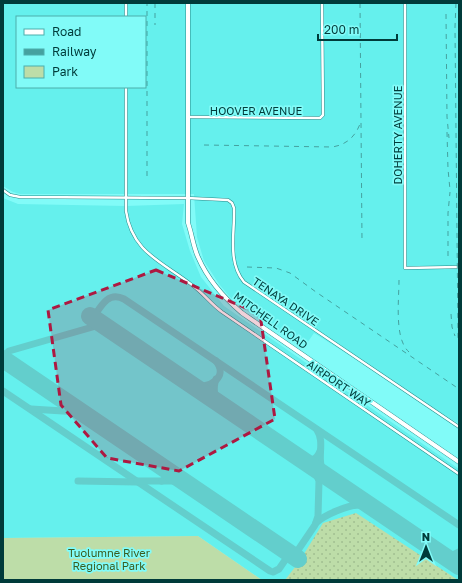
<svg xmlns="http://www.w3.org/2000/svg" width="462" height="583" viewBox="0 0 462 583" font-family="'Golos Text',sans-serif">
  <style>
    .built { fill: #65f0ed; fill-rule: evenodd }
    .grass { fill: url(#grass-dots) }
    .green { fill: #bddda8 }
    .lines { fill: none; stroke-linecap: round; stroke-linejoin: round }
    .taxiway { stroke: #63cecc; stroke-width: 7 }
    .runway { stroke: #63cecc; stroke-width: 18 }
    .street-casing { stroke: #268988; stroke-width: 3.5 }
    .secondary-casing { stroke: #268988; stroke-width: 5 }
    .street { stroke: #fff; stroke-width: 2.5 }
    .secondary { stroke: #fff; stroke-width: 4 }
    .rail { stroke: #45a19f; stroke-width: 1; stroke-dasharray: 5 5; stroke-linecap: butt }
    .marked { fill: #ad1941; fill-opacity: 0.2; stroke: #ad1941; stroke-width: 3; stroke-dasharray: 8 5; stroke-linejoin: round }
    .labels { text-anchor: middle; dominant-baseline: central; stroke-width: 3.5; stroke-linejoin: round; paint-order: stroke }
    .street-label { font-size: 11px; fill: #003b3a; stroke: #81fbf8 }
    .park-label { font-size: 11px; fill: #3b5c1f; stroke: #81fbf8 }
  </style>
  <defs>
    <pattern id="grass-dots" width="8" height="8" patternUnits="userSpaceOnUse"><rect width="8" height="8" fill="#bddda8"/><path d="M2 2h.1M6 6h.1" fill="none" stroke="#a1bf91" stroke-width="1.8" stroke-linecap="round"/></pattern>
  </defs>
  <rect width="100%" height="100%" fill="#81fbf8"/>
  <g class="built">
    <path d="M 3,3 L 459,3 L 459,424 L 314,333 L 303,349 L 240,306 L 229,296 L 219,284 L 204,261 L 197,237 L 194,194 L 20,194 L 13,192 L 3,186 ZM 17,17 L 145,17 L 145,87 L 17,87 Z"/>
    <polygon points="3,198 18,204 126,206 184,204 182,224 190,251 201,277 224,306 459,469 459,580 262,580 198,536 3,538"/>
  </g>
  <polygon class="grass" points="356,513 458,580 285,580 299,562 323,523"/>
  <polygon class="green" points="198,536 262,580 3,580 3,538"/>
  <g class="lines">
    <g class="taxiway">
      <path d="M 93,318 C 101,306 108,291 124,299 L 459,525"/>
      <polyline points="10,364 5,357 6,354 9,351 103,324"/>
      <path d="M 216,379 C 213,388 213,397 221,404"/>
      <path d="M 192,385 C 209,390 229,377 216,361"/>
      <polyline points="3,391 270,571 273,572 279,569 290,553"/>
      <polyline points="31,409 79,412 84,414"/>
      <path d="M 317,430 C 327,445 312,464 329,478"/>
      <path d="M 301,459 C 309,462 317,460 320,451"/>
      <polyline points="78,481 137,482"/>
      <polyline points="137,481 177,481 186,483"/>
      <path d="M 162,481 C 169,478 169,473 165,469"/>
      <path d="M 316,523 C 324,515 348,505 359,505 C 364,505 369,506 374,508"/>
      <polyline points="459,553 457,559 459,565"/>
      <polyline points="443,555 451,556 459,552"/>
      <polyline points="294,556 315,525 318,516 319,481 315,471 308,464"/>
    </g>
    <g class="runway">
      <polyline points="90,316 459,566"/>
      <polyline points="3,359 298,559"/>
    </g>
    <g class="street-casing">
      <g id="street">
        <polyline points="405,3 405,268 459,267"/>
        <polyline points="126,17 126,3"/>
        <path d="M 126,87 L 126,211 C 132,253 163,262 192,285 C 203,293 211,304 222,312 L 459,474"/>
        <polyline points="188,117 320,118 323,115 322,3"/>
        <path d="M 3,190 L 10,195 L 20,197 L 187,198 L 228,200 L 232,203 L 234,208 C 235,232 227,262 244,282 L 459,427"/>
      </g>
    </g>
    <g class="secondary-casing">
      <path id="secondary" d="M 188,3 L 188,223 C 192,234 193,246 198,257 C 208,280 223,297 242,313 L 459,462"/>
    </g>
    <use href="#street" class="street"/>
    <use href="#secondary" class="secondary"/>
    <g class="rail">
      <polyline points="155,3 155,25"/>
      <polyline points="360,3 362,241"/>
      <polyline points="456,3 455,27 458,337 459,347"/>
      <polyline points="446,14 447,117 449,138"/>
      <polyline points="447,132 448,169 450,190"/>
      <path d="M 204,145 L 332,147 C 346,145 355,137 360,124"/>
      <polyline points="147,176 147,3"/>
      <polyline points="448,256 448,213 450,192"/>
      <polyline points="247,267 276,268 290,273 316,292 459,389"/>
      <path d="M 399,280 C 399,300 394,339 409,352"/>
      <polyline points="451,314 452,327 455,336"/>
    </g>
  </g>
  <path class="marked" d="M 156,270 L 260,314 L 275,419 L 179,471 L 107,458 L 61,405 L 48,310 Z"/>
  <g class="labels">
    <g class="street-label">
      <text x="256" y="110">HOOVER AVENUE</text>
      <text transform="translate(397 135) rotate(-90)">DOHERTY AVENUE</text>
      <text transform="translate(286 301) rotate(34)">TENAYA DRIVE</text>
      <text transform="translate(271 320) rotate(36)">MITCHELL ROAD</text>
      <text transform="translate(339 383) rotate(34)">AIRPORT WAY</text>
    </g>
    <g class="park-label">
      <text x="109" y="552">Tuolumne River<tspan x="109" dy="13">Regional Park</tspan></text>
    </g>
  </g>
  <rect width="462" height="583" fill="none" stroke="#003b3a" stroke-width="8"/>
  <rect x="16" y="16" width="130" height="72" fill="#81fbf8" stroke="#4daeac"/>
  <rect x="24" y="29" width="20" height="6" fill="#ffffff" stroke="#4daeac"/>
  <text x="52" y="36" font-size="12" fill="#003b3a">Road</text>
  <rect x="24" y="49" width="20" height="6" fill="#45a19f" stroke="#4daeac"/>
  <text x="52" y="56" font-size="12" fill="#003b3a">Railway</text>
  <rect x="24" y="66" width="20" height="12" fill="#bddda8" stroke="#4daeac"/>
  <text x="52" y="76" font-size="12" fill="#003b3a">Park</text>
  <g transform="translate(426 547)" stroke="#81fbf8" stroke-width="3" paint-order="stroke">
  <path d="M0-3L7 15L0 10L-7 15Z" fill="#003b3a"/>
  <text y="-6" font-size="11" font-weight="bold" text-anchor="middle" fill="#003b3a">N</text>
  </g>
  <path d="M318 34v6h79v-6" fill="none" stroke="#003b3a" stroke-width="2"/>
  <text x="324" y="34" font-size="12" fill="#003b3a" stroke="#81fbf8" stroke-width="3" paint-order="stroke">200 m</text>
</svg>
